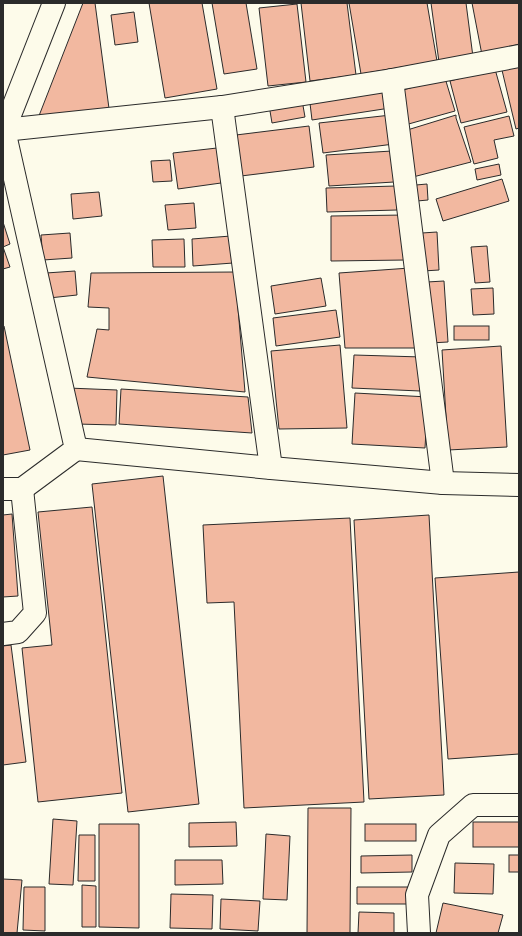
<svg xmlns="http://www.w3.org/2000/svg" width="522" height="936" viewBox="0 0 522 936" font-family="Literata,serif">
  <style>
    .building { fill: #f2b8a0; stroke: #2b2b2b }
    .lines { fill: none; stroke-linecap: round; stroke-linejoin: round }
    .minor-casing { stroke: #2b2b2b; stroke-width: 24 }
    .minor { stroke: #fdfbea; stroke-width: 22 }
  </style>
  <rect width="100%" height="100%" fill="#fdfbea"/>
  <g class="building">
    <polygon points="83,3 95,3 110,116 35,126"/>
    <polygon points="149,3 202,3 217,89 165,98"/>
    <polygon points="212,3 246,3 257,69 224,74"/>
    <polygon points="301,3 347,3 356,75 310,81"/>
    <polygon points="349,3 427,3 437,61 361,74"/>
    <polygon points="431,3 466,3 473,57 439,62"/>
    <polygon points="472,3 519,3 519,44 482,55"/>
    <polygon points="297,4 306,82 268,86 259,8"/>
    <polygon points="134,12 138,42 115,45 111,15"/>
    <polygon points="519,62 519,128 516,129 501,66"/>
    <polygon points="495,69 507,112 461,123 450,81"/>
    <polygon points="445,78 455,111 405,125 396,92"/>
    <polygon points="386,84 390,108 312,120 309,95"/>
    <polygon points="302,100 305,117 272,123 269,105"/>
    <polygon points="391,115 394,144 323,153 319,123"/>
    <polygon points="456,115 456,118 471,162 409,178 404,131"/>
    <polygon points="509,116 514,136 494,140 498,158 474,164 464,127"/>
    <polygon points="309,126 314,167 241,176 236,135"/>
    <polygon points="217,148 221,183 178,189 173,153"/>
    <polygon points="392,151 394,182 329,186 326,155"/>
    <polygon points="170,160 172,181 153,182 151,161"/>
    <polygon points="499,164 501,175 477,180 475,169"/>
    <polygon points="502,179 509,201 443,221 436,199"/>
    <polygon points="427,184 428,200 417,201 416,185"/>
    <polygon points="396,186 397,210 327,212 326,188"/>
    <polygon points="99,192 102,216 73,219 71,194"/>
    <polygon points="194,203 196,228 168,230 165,205"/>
    <polygon points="405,215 406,260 331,261 331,216"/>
    <polygon points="3,222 10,244 3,247 10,267 3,269"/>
    <polygon points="437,232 439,270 423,271 422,233"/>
    <polygon points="70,233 72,258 43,260 41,235"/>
    <polygon points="231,236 233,263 193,266 192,239"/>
    <polygon points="184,239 185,267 153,267 152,240"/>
    <polygon points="487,246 490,282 475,283 471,247"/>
    <polygon points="410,268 416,348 345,348 339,273"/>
    <polygon points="75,271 77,295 49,298 46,273"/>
    <polygon points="235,272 245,392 87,377 97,329 109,330 109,308 88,307 91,273"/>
    <polygon points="321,278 326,306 275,314 271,286"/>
    <polygon points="444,281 448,342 430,343 427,282"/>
    <polygon points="493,288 494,314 473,315 471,289"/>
    <polygon points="336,310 340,337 276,346 273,318"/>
    <polygon points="3,326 4,326 30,450 3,455"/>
    <rect x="454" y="326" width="35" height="14"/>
    <polygon points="340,345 347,428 279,429 271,351"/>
    <polygon points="501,346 507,447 448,450 442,350"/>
    <polygon points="354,355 422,357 420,391 352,388"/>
    <polygon points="68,388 117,390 116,425 76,424"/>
    <polygon points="121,389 248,397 252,433 119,424"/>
    <polygon points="355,393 428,397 425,448 352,444"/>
    <polygon points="163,476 199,804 128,812 92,484"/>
    <polygon points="92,507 122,793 38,802 22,648 52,645 38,512"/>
    <polygon points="12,514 18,596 3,597 3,515"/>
    <polygon points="429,515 444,795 369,799 354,520"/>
    <polygon points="350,518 364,802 244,808 234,602 207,603 203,525"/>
    <polygon points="519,572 519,754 448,759 435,578"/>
    <polygon points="11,645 26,762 3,765 3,646"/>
    <polygon points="308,808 351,808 350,933 307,933"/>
    <polygon points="53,819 77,821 73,885 49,884"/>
    <polygon points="236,822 237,846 189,847 189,823"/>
    <rect x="473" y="822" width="46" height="25"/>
    <polygon points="99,824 139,824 139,928 99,927"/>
    <rect x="365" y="824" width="51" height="17"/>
    <polygon points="266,834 290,836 287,900 263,899"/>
    <polygon points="79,835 95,835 95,881 78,881"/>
    <polygon points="412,855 412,872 361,873 361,856"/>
    <rect x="509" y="855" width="10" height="17"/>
    <polygon points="175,860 222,860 223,884 175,885"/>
    <polygon points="455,863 494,864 493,894 454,893"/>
    <polygon points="3,879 22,880 17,933 3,933"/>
    <polygon points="82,885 96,886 96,927 82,927"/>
    <polygon points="24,887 45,887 45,931 23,930"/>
    <polygon points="357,887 408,887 409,904 357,904"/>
    <polygon points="171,894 213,895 212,929 170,928"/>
    <polygon points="221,899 260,901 258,931 220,929"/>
    <polygon points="443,903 503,915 498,933 436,933"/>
    <polygon points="359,912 394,913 394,933 358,933"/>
  </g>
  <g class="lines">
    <g class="minor-casing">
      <g id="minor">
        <polyline points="392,80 443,483"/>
        <polyline points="222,107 392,80 519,56"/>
        <polyline points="4,130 222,107 271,468"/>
        <polyline points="76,449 271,468 443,483 519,485"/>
        <polyline points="3,489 22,489 76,449 4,130 54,3"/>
        <polyline points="3,634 18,632 35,613 22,489"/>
        <polyline points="419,933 417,895 439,835 473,805 519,805"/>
      </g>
    </g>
    <use href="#minor" class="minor"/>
  </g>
  <rect width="522" height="936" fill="none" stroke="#2b2b2b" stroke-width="8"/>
</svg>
